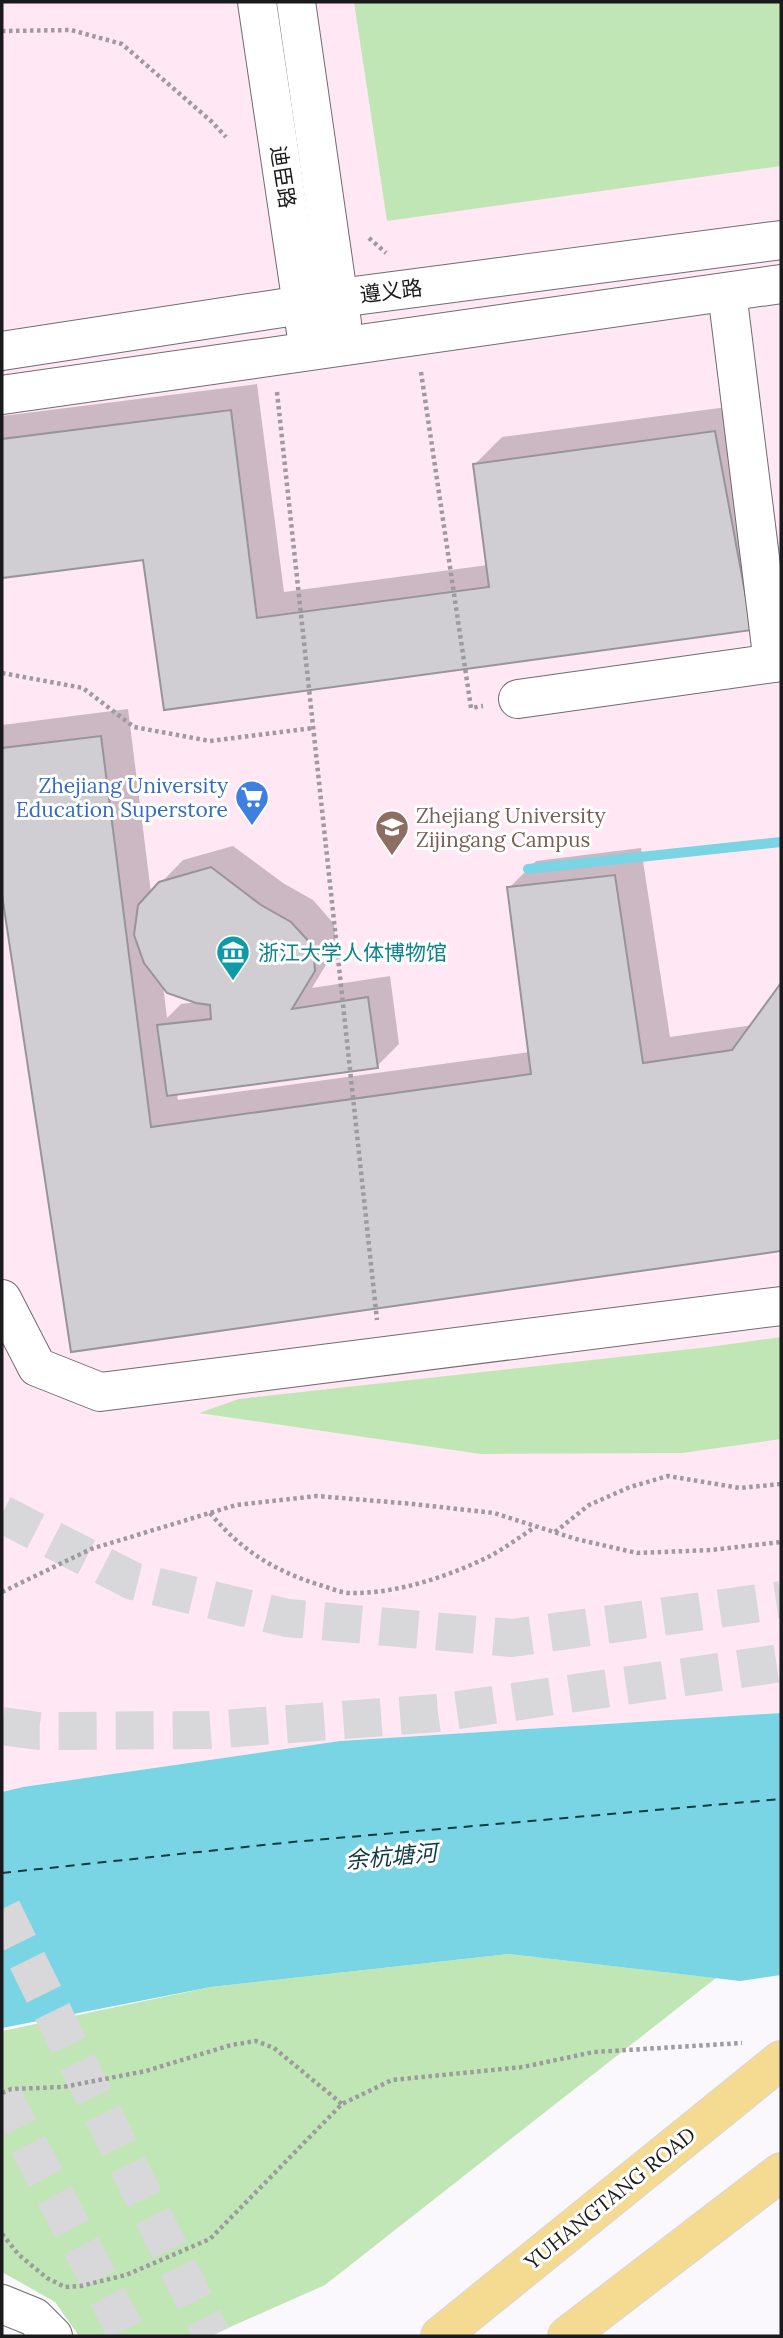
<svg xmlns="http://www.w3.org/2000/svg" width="783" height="2338" viewBox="0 0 783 2338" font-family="Lora,'Noto Sans SC',serif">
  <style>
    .education { fill: #ffe7f3 }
    .green { fill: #c1e6b6 }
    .water { fill: #79d4e4 }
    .shadow { fill: #0003; fill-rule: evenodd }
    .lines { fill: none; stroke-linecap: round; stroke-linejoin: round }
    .stream { stroke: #79d4e4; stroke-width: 10 }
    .ferry { stroke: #113c43; stroke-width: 2; stroke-dasharray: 9 7; stroke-linecap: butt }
    .building { fill: #d0ced2; stroke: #979599; stroke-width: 2 }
    .highway-tunnel { stroke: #d8d7da; stroke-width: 38; stroke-dasharray: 38 19; stroke-linecap: butt }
    .minor-casing { stroke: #6e6c6f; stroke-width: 40 }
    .major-casing { stroke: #d6d6d6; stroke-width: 40 }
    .path { stroke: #9d9b9e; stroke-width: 4.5; stroke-dasharray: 3.5 3.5; stroke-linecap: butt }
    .minor { stroke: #fff; stroke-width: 38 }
    .major { stroke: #f5db91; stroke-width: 38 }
    .labels { text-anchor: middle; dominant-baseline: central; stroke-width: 6; stroke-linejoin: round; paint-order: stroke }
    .street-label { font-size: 21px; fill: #1a191b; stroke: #fff }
    .shop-label { font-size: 21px; fill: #366cbe; stroke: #fff; text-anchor: end }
    .education-label { font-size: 21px; fill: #785e54; stroke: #fff; text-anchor: start }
    .culture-label { font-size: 21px; fill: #0d838f; stroke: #fff; text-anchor: start }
    .water-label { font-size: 23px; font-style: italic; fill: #113c43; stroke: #fff }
  </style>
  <rect width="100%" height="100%" fill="#faf8fc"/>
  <polygon class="education" points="2,2 781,2 781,1713 340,1741 23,1787 2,1792"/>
  <g class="green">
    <polygon points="354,2 781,2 781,166 387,221"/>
    <polygon points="781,1337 781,1439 682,1453 481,1454 199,1413 239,1399 709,1347"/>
    <polygon points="509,1954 716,1978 325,2285 210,2336 79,2336 55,2302 2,2272 2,2031 211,1987"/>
  </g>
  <polygon class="water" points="781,1713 781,1975 740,1981 509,1954 211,1987 2,2028 2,1792 23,1787 340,1741"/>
  <g class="shadow">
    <polygon points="257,384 284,592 488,565 475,464 502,437 742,405 779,601 165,708 144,558 2,577 2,416"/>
    <path d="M 128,709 L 151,893 L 183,860 L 233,846 L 283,883 L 313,900 L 334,924 L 336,948 L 312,988 L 390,976 L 399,1044 L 377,1066 L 177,1093 L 178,1100 L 530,1052 L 509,888 L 536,861 L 641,848 L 670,1037 L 753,1025 L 781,986 L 781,1249 L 72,1350 L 2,884 L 2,725 ZM 163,985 L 197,1002 L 181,1004 L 167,1018 Z"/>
  </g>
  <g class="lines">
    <polyline class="stream" points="528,869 781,842"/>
    <polyline class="ferry" points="2,1873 292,1842 781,1799"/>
  </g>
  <g class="building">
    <polygon points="231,410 257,618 489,587 473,464 715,431 752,630 164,710 143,560 2,578 2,439"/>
    <polygon points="101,736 151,1127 531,1074 507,887 615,875 643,1063 732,1050 781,983 781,1251 71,1352 2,895 2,748"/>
    <polygon points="211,867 261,905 291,922 313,946 315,971 292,1009 368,997 378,1068 167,1096 157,1025 211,1019 210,1005 196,1003 167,993 144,963 134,935 138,905 159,882"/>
  </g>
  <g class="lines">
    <g class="highway-tunnel">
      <polyline points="2,1514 133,1581 287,1618 512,1638 781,1600"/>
      <polyline points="2,1726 39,1731 209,1730 438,1713 781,1663"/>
      <polyline points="2,1909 212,2336"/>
      <polyline points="2,2094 128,2336"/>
    </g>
    <g class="minor-casing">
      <g id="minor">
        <polyline points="257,2 306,332"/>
        <polyline points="296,2 342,323"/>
        <polyline points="727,292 773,663"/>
        <polyline points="2,351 302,305 339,298 781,240"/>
        <polyline points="2,395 781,284"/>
        <polyline points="518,699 781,662"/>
        <polyline points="2,1299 37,1367 100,1392 781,1306"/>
        <polyline points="2,2304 34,2317 53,2336"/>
      </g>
    </g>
    <g class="major-casing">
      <g id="major">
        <polyline points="440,2336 781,2060"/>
        <polyline points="567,2336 781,2172"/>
      </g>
    </g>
    <g class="path">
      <polyline points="2,31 71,30 122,44 211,121 226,137"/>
      <polyline points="369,238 386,253"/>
      <polyline points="421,372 471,708 483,706"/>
      <polyline points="277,392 377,1320"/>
      <polyline points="2,673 83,688 134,727 210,741 313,728"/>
      <path d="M 210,1513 C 241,1550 274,1571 320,1585 C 330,1588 341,1593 351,1593 C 396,1594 450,1576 490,1556 C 505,1548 520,1537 535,1527"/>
      <polyline points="555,1532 589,1505 630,1487 668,1476 740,1488 781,1484"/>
      <polyline points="2,1592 91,1549 236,1505 317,1496 413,1504 494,1513 576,1539 637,1553 711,1550 781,1542"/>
      <polyline points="2,2093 11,2089 63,2087 146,2071 231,2045 256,2041 274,2048 342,2104"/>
      <polyline points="2,2234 19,2255 47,2278 65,2287 81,2286 126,2275 210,2239 342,2104 392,2080 523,2067 594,2052 742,2043"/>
    </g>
    <use href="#minor" class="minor"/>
    <use href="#major" class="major"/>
  </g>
  <defs>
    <g id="supermarket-pin" transform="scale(1.75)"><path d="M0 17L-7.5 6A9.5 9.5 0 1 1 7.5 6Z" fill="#3f7fe0" stroke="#fff"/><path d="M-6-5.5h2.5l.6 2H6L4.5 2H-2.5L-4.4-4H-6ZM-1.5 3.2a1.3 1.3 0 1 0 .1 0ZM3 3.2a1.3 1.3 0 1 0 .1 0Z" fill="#fff"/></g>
    <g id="university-pin" transform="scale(1.75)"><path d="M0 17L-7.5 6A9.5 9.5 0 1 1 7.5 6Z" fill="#8d6e63" stroke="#fff"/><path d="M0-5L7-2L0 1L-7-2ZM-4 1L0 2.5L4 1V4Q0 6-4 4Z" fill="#fff"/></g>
    <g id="museum-pin" transform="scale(1.75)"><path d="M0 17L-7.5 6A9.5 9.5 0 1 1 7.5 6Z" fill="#0f9aa8" stroke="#fff"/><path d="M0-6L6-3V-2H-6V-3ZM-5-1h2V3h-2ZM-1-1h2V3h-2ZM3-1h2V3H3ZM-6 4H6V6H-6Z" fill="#fff"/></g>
  </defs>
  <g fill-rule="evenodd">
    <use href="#supermarket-pin" x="252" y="797"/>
    <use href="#university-pin" x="392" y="827"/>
    <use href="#museum-pin" x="233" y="952"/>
  </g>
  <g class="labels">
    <g class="street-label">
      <text transform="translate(283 177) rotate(81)">迪臣路</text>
      <text transform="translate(391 291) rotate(-7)">遵义路</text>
      <text transform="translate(610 2198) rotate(-39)">YUHANGTANG ROAD</text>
    </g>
    <g class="shop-label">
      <text x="228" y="785">Zhejiang University<tspan x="228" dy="24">Education Superstore</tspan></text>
    </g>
    <g class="education-label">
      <text x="416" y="815">Zhejiang University<tspan x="416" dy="24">Zijingang Campus</tspan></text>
    </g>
    <g class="culture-label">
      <text x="258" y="952">浙江大学人体博物馆</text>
    </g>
    <g class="water-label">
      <text transform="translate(391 1856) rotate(-5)">余杭塘河</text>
    </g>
  </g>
  <rect width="783" height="2338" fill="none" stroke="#1a191b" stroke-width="7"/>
</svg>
